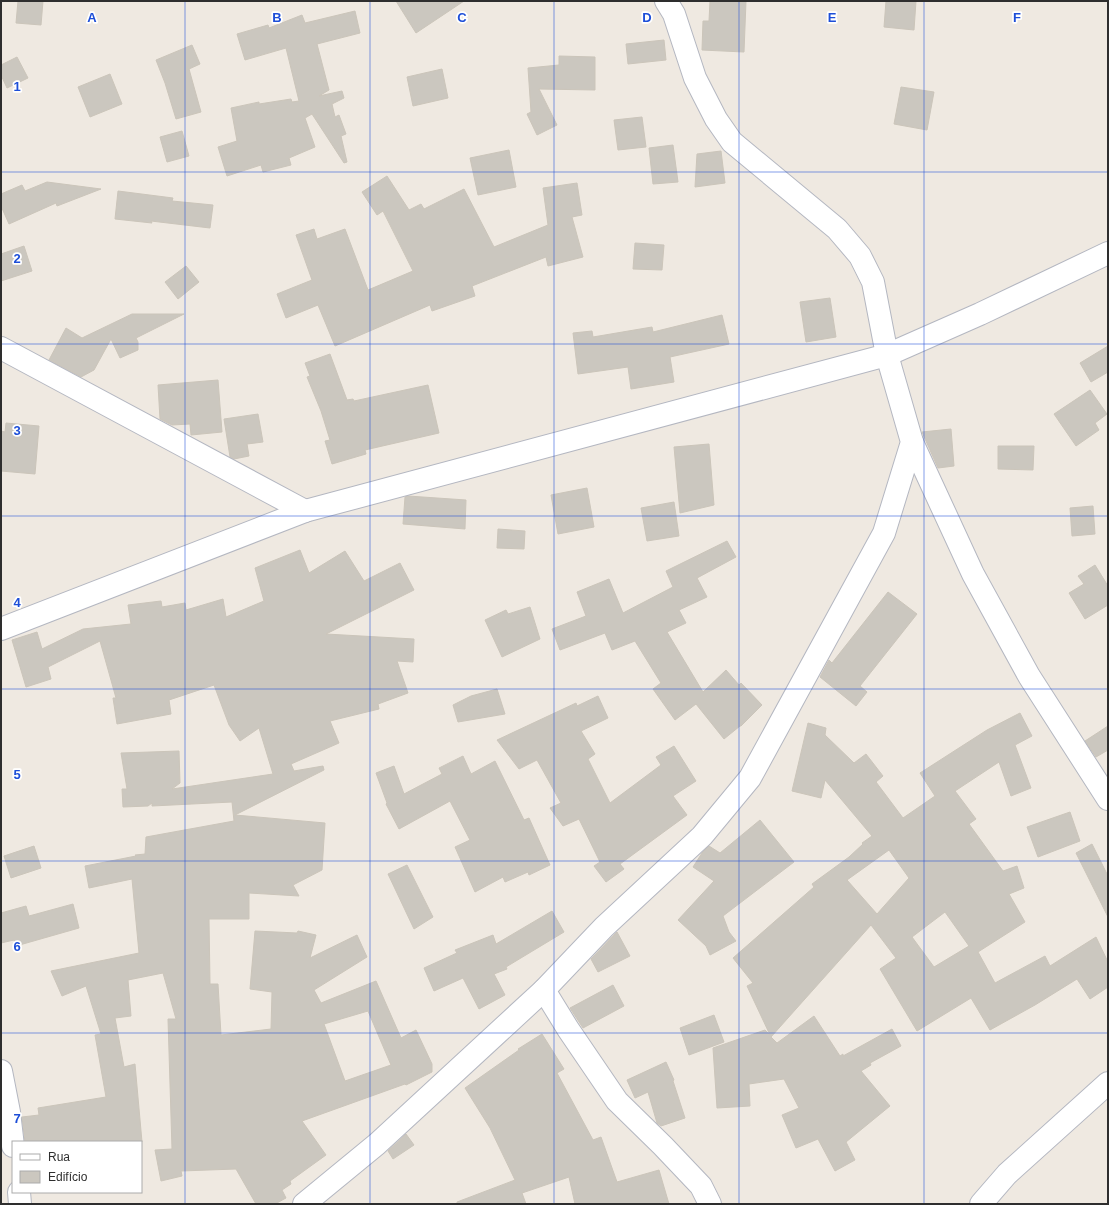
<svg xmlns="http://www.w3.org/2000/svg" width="1109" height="1205" viewBox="0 0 1109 1205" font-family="Arial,sans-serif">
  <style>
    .building { fill: #cbc7bf; stroke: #cbc5ba; fill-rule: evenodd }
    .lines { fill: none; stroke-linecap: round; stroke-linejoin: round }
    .minor-casing { stroke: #b4b7c1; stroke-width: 24 }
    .minor { stroke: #fff; stroke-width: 22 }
    .grid { fill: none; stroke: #1d4ed8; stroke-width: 1; stroke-opacity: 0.55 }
    .grid-label { font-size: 13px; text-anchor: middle; font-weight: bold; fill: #1d4ed8; stroke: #fff; stroke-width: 3.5; stroke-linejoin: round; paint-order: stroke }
  </style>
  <rect width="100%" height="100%" fill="#efe9e1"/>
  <g class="building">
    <polygon points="18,1 43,1 41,25 16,23"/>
    <polygon points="396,1 464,1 416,33"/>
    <polygon points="710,1 746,1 744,52 702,50 703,21 709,21"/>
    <polygon points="886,1 916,1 914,30 884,27"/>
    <polygon points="355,11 360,33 317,44 329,90 319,96 342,91 344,98 332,104 335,117 339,115 346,134 341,136 347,162 344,163 312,114 305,118 315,147 289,158 291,165 263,172 261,165 227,176 218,147 237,141 231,108 259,102 259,104 291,99 292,102 299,101 286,48 245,60 237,34 268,25 269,28 302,15 305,23"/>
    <polygon points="664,40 666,60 628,64 626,44"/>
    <polygon points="192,45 200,64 189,69 201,112 176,119 165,83 156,60"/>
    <polygon points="559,56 595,57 595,90 539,89 557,125 537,135 527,114 531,112 528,68 559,65"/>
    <polygon points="17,57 28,78 7,88 1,75 1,65"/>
    <polygon points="442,69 448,98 413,106 407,77"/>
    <polygon points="110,74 122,104 90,117 78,87"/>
    <polygon points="901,87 934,92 927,130 894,124"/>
    <polygon points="642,117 646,147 618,150 614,120"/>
    <polygon points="182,131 189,156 167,162 160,137"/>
    <polygon points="673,145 678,182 653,184 649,148"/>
    <polygon points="509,150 516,187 478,195 470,158"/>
    <polygon points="721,151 725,183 695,187 697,154"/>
    <polygon points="387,176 409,210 421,204 424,209 464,189 494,247 548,225 543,188 577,183 582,215 572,217 583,257 548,266 546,257 472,286 475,296 432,311 430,305 335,346 318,305 286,318 277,294 312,280 296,235 314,229 317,239 345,229 368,290 413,271 383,211 377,215 362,192"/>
    <polygon points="47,182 101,189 57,206 56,203 9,224 1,206 1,194 22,185 25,191"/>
    <polygon points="118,191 173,198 172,201 213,205 210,228 151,221 152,223 115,219"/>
    <polygon points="635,243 664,245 662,270 633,269"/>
    <polygon points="24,246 32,271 1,281 1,254"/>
    <polygon points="186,266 199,282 178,299 165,282"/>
    <polygon points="830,298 836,337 806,342 800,302"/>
    <polygon points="132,314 184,314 136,338 138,342 138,350 120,358 111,339 94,370 81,377 49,360 66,328 82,338"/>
    <polygon points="722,315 729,344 670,357 674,382 631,389 628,367 578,374 573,333 592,331 593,337 652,327 653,332"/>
    <polygon points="1108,346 1108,372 1091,382 1080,363"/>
    <polygon points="330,354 347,400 353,399 354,401 428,385 439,433 365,450 366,454 332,464 325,441 330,440 321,411 307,377 310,376 305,363"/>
    <polygon points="218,380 222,432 191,435 190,424 172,425 160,419 158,385"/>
    <polygon points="1090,390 1107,414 1095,423 1099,430 1076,446 1054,414"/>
    <polygon points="258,414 263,442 247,444 249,456 234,459 230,457 224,419"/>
    <polygon points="6,423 39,426 35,474 1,471 1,431 5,432"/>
    <polygon points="951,429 954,466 938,468 922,432"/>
    <polygon points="709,444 714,505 680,513 674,447"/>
    <polygon points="998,446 1034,446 1033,470 998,469"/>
    <polygon points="587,488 594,527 558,534 551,495"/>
    <polygon points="408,496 466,500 465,529 403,524 405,497"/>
    <polygon points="674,502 679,536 647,541 641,508"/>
    <polygon points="1093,506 1095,534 1072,536 1070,508"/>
    <polygon points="498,529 525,531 524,549 497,548"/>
    <polygon points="727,541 736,557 697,578 707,597 679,610 686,623 667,632 703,692 726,670 739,685 741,683 762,705 741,726 740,726 724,739 696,704 675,720 653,689 661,683 635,641 612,650 605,633 560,650 552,629 586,616 577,592 609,579 623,613 673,587 666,571"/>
    <path d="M 300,550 L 309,573 L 345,551 L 364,581 L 400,563 L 414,590 L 326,634 L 414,639 L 413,662 L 397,661 L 408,693 L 378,704 L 379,709 L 330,721 L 339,743 L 291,764 L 294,771 L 323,766 L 324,770 L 235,815 L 325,823 L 322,870 L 293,885 L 299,896 L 249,893 L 249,919 L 209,919 L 210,984 L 218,984 L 221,1035 L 271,1029 L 272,992 L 250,989 L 255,931 L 297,933 L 298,931 L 316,935 L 310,958 L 357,935 L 367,957 L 314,990 L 321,1003 L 376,981 L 401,1038 L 416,1030 L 432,1064 L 432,1072 L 406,1085 L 405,1084 L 302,1121 L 326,1155 L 290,1181 L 291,1184 L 282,1190 L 286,1198 L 275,1204 L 256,1204 L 236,1169 L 181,1171 L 182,1176 L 161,1181 L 155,1150 L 172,1149 L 168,1019 L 176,1019 L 163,973 L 128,980 L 131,1016 L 115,1018 L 124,1067 L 135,1064 L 142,1142 L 25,1142 L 22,1117 L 39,1115 L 38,1108 L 106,1097 L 95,1035 L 101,1034 L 86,986 L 62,996 L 51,971 L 139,953 L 132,879 L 89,888 L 85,866 L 136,856 L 135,855 L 145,854 L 146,837 L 234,821 L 232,802 L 152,806 L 152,803 L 148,806 L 123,807 L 122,789 L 127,789 L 121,753 L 179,751 L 180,783 L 172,789 L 273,774 L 259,728 L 240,741 L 229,725 L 214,685 L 169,700 L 171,714 L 117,724 L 113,698 L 116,698 L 100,641 L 48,667 L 51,679 L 26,687 L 12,640 L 37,632 L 42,649 L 83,629 L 131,624 L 128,605 L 161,601 L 162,607 L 185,603 L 186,610 L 223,599 L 226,617 L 264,601 L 255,568 ZM 368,1011 L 391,1065 L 345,1081 L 324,1024 Z"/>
    <polygon points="1095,565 1108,586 1108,605 1085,619 1069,593 1084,584 1078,576"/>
    <polygon points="888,592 917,614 860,686 867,692 856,706 820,677 829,660 832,663"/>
    <polygon points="530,607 540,639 502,657 485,620 506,610 508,614"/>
    <polygon points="497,689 505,714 458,722 453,705 471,696"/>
    <polygon points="598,696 608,718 581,731 595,754 588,759 610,803 661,765 656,757 674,746 696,781 673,796 687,815 620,864 624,869 606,882 594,866 600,862 579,819 563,826 550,808 561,803 537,760 519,769 497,740 576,703 577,706"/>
    <path d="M 1020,713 L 1032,736 L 1015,745 L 1031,788 L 1011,796 L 999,762 L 955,791 L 976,819 L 969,824 L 1003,871 L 1017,866 L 1024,888 L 1009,894 L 1025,922 L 978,952 L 995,983 L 1045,956 L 1050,966 L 1096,937 L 1108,962 L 1108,987 L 1090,999 L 1077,979 L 1035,1005 L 990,1030 L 971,998 L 917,1031 L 880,969 L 896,958 L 871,925 L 771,1037 L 777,1043 L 814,1016 L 840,1056 L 843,1054 L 843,1056 L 892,1029 L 901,1046 L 870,1063 L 871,1065 L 861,1071 L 890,1106 L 846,1142 L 855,1160 L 835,1171 L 818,1139 L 796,1148 L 782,1115 L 799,1108 L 784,1079 L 749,1084 L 750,1106 L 717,1108 L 713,1048 L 765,1030 L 770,1035 L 747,986 L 753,983 L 733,958 L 814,887 L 812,884 L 849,857 L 863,844 L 862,843 L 872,836 L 825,780 L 821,798 L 792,791 L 808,723 L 826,728 L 825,735 L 854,763 L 866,754 L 883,776 L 876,782 L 903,818 L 935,796 L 920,773 L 987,730 ZM 889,850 L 909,878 L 877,914 L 847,880 ZM 945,912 L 969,946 L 934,967 L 912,937 Z"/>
    <polygon points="1108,726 1108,750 1096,757 1085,741"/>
    <polygon points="463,756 471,774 495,761 524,820 529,818 550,865 529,875 528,872 505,882 503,877 475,892 455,847 470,840 450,801 399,829 386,804 387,803 376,773 394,766 404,794 442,774 439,768"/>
    <polygon points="1070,812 1080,841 1038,857 1027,827"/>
    <polygon points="760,820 794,862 723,916 729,932 736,941 710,955 706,946 678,920 714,881 693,867 702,853 709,846 720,853"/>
    <polygon points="1092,844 1108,876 1108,917 1076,853"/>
    <polygon points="34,846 41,868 11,878 4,856"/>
    <polygon points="407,865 433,917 414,929 388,874"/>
    <polygon points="73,904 79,928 16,946 14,940 1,943 1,913 26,906 29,916"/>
    <polygon points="552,911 564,932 506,967 507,969 494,974 505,995 479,1009 463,978 434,991 424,968 457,953 455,950 493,935 496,944"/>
    <polygon points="617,932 630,956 598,972 591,959"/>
    <polygon points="613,985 624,1006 583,1028 570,1008"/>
    <polygon points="714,1015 724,1042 689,1055 680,1028"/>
    <polygon points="542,1034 564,1069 557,1073 593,1140 601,1137 617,1182 659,1170 669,1204 575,1204 569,1177 522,1193 526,1204 457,1204 457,1202 515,1180 490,1128 465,1088 519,1050 518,1049"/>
    <polygon points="666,1062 674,1080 673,1081 685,1118 661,1126 657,1123 648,1092 635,1098 627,1080"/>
    <polygon points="406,1134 414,1145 393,1159 388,1151"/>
  </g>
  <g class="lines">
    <g class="minor-casing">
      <g id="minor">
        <polyline points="1,348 305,511"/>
        <polyline points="912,442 973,574 1029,676 1108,799"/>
        <polyline points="1,629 305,511 887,355 980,314 1108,253"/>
        <polyline points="544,990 568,1029 617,1101 663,1146 701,1186 710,1204"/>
        <polyline points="1,1071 9,1112 13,1146"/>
        <polyline points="19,1192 20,1204"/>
        <polyline points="304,1204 377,1144 544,990 604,927 702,836 750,778 884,533 912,442 887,355 873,282 860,256 837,229 732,142 716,119 695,78 674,14 666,1"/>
        <polyline points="981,1204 1007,1174 1108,1083"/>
      </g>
    </g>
    <use href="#minor" class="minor"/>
  </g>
  <path class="grid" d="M 185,1 L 185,1204M 370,1 L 370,1204M 554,1 L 554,1204M 739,1 L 739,1204M 924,1 L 924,1204M 1,172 L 1108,172M 1,344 L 1108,344M 1,516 L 1108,516M 1,689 L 1108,689M 1,861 L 1108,861M 1,1033 L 1108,1033"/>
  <g class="grid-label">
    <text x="92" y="22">A</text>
    <text x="277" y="22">B</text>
    <text x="462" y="22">C</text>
    <text x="647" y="22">D</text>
    <text x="832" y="22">E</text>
    <text x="1017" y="22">F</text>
    <text x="17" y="91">1</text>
    <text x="17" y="263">2</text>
    <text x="17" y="435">3</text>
    <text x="17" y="607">4</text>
    <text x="17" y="779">5</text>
    <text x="17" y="951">6</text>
    <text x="17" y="1123">7</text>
  </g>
  <rect width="1109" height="1205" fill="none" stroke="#2e2e2e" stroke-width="4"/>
  <rect x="12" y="1141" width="130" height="52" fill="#ffffff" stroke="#ababab"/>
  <rect x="20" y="1154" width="20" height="6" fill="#ffffff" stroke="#ababab"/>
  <text x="48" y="1161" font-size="12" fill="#2e2e2e">Rua</text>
  <rect x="20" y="1171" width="20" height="12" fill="#cbc7bf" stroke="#ababab"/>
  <text x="48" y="1181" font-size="12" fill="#2e2e2e">Edifício</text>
</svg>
